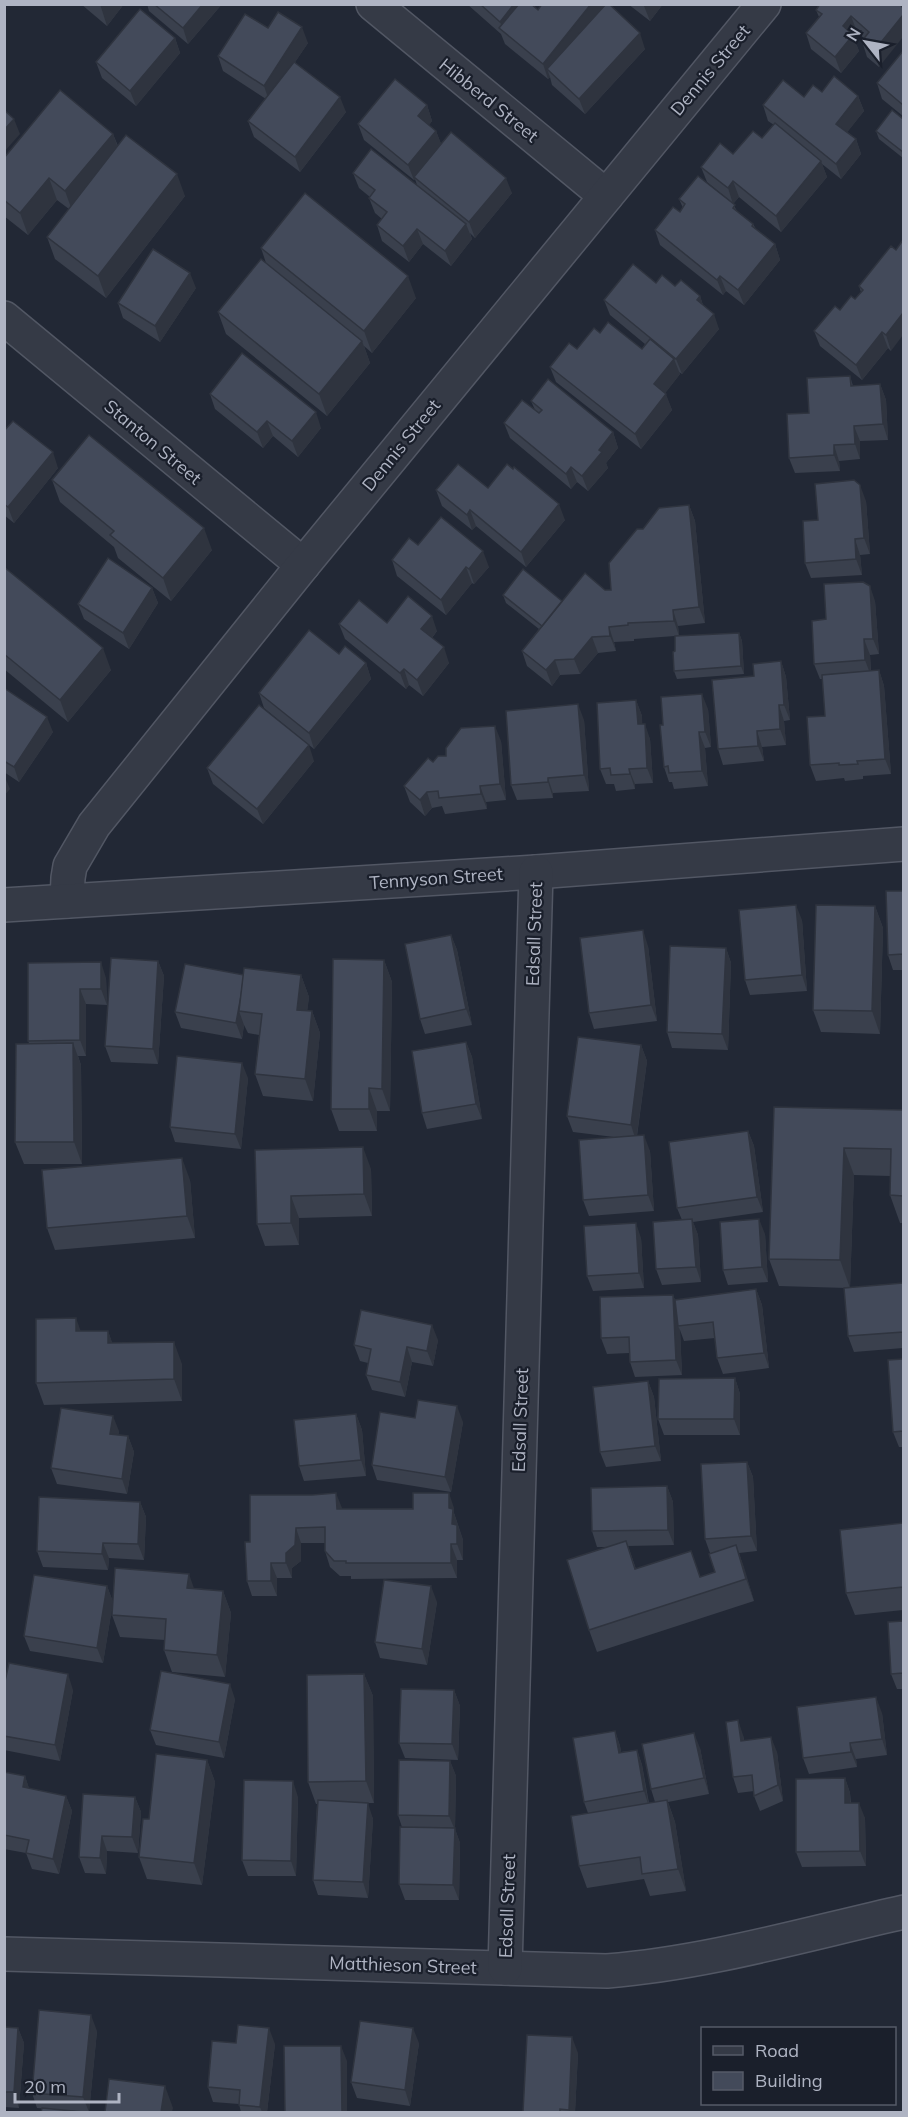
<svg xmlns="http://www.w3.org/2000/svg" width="908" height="2117" viewBox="0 0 908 2117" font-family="Mulish,sans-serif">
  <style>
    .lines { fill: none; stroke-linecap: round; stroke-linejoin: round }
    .minor-casing { stroke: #525764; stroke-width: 36 }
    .minor { stroke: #353a46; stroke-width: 33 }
    .wall { fill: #3a404d }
    .shaded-wall { fill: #2f343f }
    .building { fill: #434a5a; stroke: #2f343f; stroke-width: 1.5 }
    .labels { text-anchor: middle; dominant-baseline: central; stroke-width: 4.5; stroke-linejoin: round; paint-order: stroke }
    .street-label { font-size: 18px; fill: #afb4c3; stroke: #1a1f2b }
  </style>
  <rect width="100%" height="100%" fill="#222835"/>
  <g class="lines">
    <g class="minor-casing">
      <g id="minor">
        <polyline points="373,4 606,196"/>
        <polyline points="4,318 303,565"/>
        <polyline points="67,901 68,878 70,866 94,825 303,565 764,4"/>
        <polyline points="4,905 536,872 904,844"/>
        <path d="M 4,1954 L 607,1971 C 707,1963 806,1934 904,1912"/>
        <polyline points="505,1968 536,872"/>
      </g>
    </g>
    <use href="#minor" class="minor"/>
  </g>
  <g class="wall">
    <polygon points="81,4 124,4 107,26"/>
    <polygon points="147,4 222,4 188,44 149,11"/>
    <polygon points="467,4 533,4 538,10 542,4 603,4 604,6 645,49 585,114 552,85 550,77 548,79 505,44 501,34"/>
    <polygon points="628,4 663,4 650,21"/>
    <polygon points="900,4 879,67 867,57 862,41 864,38 857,32 853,36 859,51 841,73 811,49 806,33 819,17 816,10"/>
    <polygon points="268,28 308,43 295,62 346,112 300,172 254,137 248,121 266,99 223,71 218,56"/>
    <polygon points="175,38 180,53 136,106 102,78 96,62"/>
    <polygon points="903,51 903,116 882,99 877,83"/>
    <polygon points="822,92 858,96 864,111 847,132 856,139 861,154 841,179 822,164 827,177 781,232 739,197 733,204 737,211 753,224 756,229 775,244 780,260 744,305 726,291 723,295 660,245 655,230 680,212 683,208 679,199 729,200 707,182 701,167 733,154 762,138 774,125 768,121 763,105"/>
    <polygon points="427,105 432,121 429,125 436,131 441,144 512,193 475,238 470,233 472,239 451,266 423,244 409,262 382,241 377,225 382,219 375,213 369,198 370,197 359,188 353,173 417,185 415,179 414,180 364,140 358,124"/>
    <polygon points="903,119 903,158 879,139 876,131"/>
    <polygon points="113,134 118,146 185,196 106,298 55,259 47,237 69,209 57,200 28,235 4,216 4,158"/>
    <polygon points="891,246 891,351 888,348 862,380 820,346 814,331 855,299 861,292 859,286"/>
    <polygon points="261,248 416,298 372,353 364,346 370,363 327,416 226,334 218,312 266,263"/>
    <polygon points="656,283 675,286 700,296 703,305 719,329 682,374 679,372 680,374 665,393 672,410 641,449 556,382 550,367 577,349 600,333 642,349 645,344 610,315 604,300"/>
    <polygon points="196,288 160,342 123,318 118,303"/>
    <polygon points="850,376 853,386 880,384 886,400 888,440 860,441 860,459 839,461 840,471 795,473 789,458 809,413"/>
    <polygon points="210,394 321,428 298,457 273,436 263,448 215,409"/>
    <polygon points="531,401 613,432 618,448 606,463 608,468 588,491 577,482 571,489 510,438 504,423 535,410"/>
    <polygon points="4,431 58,468 14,523 4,515"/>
    <polygon points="52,480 212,550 171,601 118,558 114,547 60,502"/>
    <polygon points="488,488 565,520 526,567 476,526 472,530 442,506 436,490"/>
    <polygon points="866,501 870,554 860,555 862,575 811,578 805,563"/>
    <polygon points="689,505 695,521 705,623 678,626 679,636 739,633 742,641 744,674 677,679 674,671 675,651 675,636 634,639 634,641 614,642 616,651 598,653 580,674 560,675 552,686 527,666 522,651 539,629 506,603 503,595 562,601 611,590 643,529"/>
    <polygon points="418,545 489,567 474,584 472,583 446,615 397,576 392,560"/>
    <polygon points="4,567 111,670 68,722 4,669"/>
    <polygon points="152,588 158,603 129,649 84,619 78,604"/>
    <polygon points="875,601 879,654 870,655 871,671 879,670 884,686 891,774 863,776 863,779 845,781 844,778 816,781 810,765 825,716 822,679 820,679 814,664 826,619"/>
    <polygon points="387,623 437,631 432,638 449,663 423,696 409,685 406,689 345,639 339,624"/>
    <polygon points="339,654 366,663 371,679 314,749 264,708 259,693"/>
    <polygon points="781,661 786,677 790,720 784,721 786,745 762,747 764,761 723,765 718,749 754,676"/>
    <polygon points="4,688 53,732 19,782 4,772"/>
    <polygon points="636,700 642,716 642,724 650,739 653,783 635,784 635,789 616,791 614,784 606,784 600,769"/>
    <polygon points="708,709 711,747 705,748 708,786 674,789 672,782 669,782 664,767 663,725"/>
    <polygon points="584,720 589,791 553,793 553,798 517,800 511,785"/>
    <polygon points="501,741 506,800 486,802 487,809 445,814 442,806 432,808 425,816 410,802 404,786 433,762 446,756"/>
    <polygon points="314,761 263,824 213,784 207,768"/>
    <polygon points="903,891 903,970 893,970 888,955"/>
    <polygon points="875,906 883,928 880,1034 821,1032 813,1010"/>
    <polygon points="802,920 807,991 750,995 745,980"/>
    <polygon points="451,935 457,950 472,1025 425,1034 420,1019"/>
    <polygon points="648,946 657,1021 594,1029 589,1013"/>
    <polygon points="726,948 731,963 728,1050 672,1048 667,1032"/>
    <polygon points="384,960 392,982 390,1111 377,1111 377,1131 339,1131 331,1109"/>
    <polygon points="158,961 164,976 158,1064 111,1062 105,1046"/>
    <polygon points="28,963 106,978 107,1005 86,1004 86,1056 78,1056 81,1065 82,1164 24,1164 15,1142 29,1043 28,1041"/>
    <polygon points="244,975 301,975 309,997 307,1011 312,1011 320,1033 313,1101 263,1096 255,1074 259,1035 248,1033 244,1025 242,1039 181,1028 175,1012"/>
    <polygon points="466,1042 472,1057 482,1119 427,1129 422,1113"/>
    <polygon points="641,1045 647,1061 637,1136 650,1151 654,1211 589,1216 583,1200 614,1137 573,1132 567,1116"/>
    <polygon points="248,1078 241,1149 175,1142 170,1127"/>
    <polygon points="774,1107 903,1110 903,1223 900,1223 890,1195 890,1176 854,1175 850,1288 903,1283 903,1348 854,1352 848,1336 847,1288 779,1286 769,1259"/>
    <polygon points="748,1131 754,1146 763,1212 693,1222 698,1235 701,1282 662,1285 656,1269 682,1220 677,1208"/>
    <polygon points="255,1150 371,1169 372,1216 299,1218 299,1245 265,1246 257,1224"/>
    <polygon points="190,1180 195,1238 55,1250 47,1228"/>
    <polygon points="765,1234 768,1282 728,1285 723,1270"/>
    <polygon points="641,1238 644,1288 593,1291 587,1276"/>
    <polygon points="756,1289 762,1305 769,1368 723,1374 717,1358 715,1338 684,1341 680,1330 682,1375 635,1377 630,1362 629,1353 607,1354 601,1338 673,1295 675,1300"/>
    <polygon points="81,1331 108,1331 112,1343 182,1364 182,1401 44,1405 36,1383"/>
    <polygon points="438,1340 433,1366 412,1362 405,1397 372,1390 366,1375 368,1363 360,1361 354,1345"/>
    <polygon points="903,1359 903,1447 899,1447 893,1432"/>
    <polygon points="735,1378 740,1394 740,1435 664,1435 658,1419"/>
    <polygon points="648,1381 654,1397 661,1461 606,1467 600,1452"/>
    <polygon points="356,1414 362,1430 366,1476 304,1481 299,1466"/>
    <polygon points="415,1418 463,1422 451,1492 377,1480 372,1465"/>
    <polygon points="119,1431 118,1435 128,1436 134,1452 127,1494 57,1484 51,1468"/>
    <polygon points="747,1462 753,1477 757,1551 739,1553 754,1601 597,1652 589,1630 607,1547 597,1547 592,1531 667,1486 673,1502 674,1545 628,1546 636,1569 700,1577 715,1572 710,1553 705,1539"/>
    <polygon points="140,1502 146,1517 144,1560 109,1558 108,1570 43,1567 37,1551"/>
    <polygon points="454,1508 454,1513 463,1540 463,1560 457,1560 457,1578 351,1579 351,1576 340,1576 330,1567 325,1551 325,1543 301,1543 301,1561 292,1568 292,1578 277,1578 277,1596 252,1596 247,1581 250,1542 342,1509"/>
    <polygon points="903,1523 903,1610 855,1615 846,1593"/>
    <polygon points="107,1586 113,1602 103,1663 30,1651 24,1636"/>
    <polygon points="194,1588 223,1591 231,1613 225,1677 172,1672 164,1650 165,1640 120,1637 112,1615"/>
    <polygon points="437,1602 427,1665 380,1658 375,1642"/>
    <polygon points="903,1621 903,1689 897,1689 891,1674"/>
    <polygon points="364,1674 373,1696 374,1803 366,1803 373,1819 368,1898 318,1895 313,1880 317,1804 316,1804 308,1782"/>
    <polygon points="4,1686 73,1690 60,1761 4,1750"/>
    <polygon points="454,1690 460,1706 458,1760 405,1758 399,1743"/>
    <polygon points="235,1699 224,1758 156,1745 150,1730"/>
    <polygon points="882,1713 887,1755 856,1759 857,1767 809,1774 803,1758"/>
    <polygon points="615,1731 620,1746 621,1752 637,1750 642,1765 649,1803 655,1802 651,1789 700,1748 709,1794 668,1802 675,1822 686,1891 650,1896 644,1879 587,1888 579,1866 588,1813 584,1802"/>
    <polygon points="743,1735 744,1740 777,1752 783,1801 760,1811 754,1796 754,1791 738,1793 733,1777"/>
    <polygon points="207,1760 215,1782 202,1885 147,1879 139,1857 149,1819"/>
    <polygon points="450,1761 456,1776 455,1829 460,1843 459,1900 405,1900 399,1884 402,1827 398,1815"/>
    <polygon points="4,1772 25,1776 29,1789 66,1796 72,1811 59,1874 32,1869 26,1853 4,1849"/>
    <polygon points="845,1778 850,1793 851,1803 865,1818 866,1866 802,1867 796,1852"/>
    <polygon points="135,1797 141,1812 138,1853 107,1851 106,1874 85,1873 79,1857"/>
    <polygon points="298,1797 296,1876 248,1876 242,1860"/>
    <polygon points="4,2027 18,2028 24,2043 19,2108 4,2107"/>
    <polygon points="97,2031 89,2112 37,2108 32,2093"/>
    <polygon points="236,2043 275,2044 267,2112 241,2112 239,2104 213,2102 208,2087"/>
    <polygon points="419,2043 410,2106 357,2098 351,2082"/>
    <polygon points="578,2053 575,2112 523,2112"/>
  </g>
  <g class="shaded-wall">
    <polygon points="100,4 124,4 107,26"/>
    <polygon points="203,4 222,4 188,44 183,28"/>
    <polygon points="514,4 533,4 507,35 504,32 500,22"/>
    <polygon points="591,4 603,4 605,10 547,69 550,77 548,79 543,64"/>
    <polygon points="645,4 663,4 650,21 644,6"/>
    <polygon points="903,15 903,37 879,67 874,51"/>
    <polygon points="851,16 857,32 853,36 859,51 841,73 835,57 843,26"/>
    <polygon points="302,27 308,43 269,101 264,86"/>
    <polygon points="640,33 645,49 585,114 579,99"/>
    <polygon points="175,38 180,53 136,106 130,91"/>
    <polygon points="858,96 864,111 842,139 836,124"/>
    <polygon points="340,97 346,112 300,172 295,157"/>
    <polygon points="427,105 432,121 424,132 418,116"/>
    <polygon points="14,119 20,134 4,152 4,130"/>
    <polygon points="436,131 442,146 414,177 415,179 414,180 408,165"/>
    <polygon points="113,134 121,156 73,213 65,191"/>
    <polygon points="856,139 861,154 841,179 836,164"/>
    <polygon points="821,161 827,177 781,232 776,216"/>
    <polygon points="177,174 185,196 106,298 98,276"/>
    <polygon points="49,178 57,200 28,235 20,213"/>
    <polygon points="506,178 512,193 475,238 469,222"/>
    <polygon points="733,181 739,197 733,204 728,188"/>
    <polygon points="466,224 472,239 451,266 445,251"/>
    <polygon points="417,229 423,244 409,262 403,246"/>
    <polygon points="775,244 780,260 744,305 738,290"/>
    <polygon points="190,273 196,288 160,342 155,326"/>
    <polygon points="408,276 416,298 372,353 364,331"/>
    <polygon points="720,276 726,291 723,295 717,280"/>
    <polygon points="700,296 705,312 697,300"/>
    <polygon points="903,313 903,335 891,351 886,335"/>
    <polygon points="714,314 719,329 682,374 676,359"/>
    <polygon points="882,332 888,348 862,380 856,365"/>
    <polygon points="362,341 370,363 327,416 319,394"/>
    <polygon points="674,359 680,374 660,400 654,384"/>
    <polygon points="880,384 886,400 888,440 883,424"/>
    <polygon points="666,394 672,410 641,449 635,434"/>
    <polygon points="316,412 321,428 298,457 292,441"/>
    <polygon points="267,421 273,436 263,448 257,432"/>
    <polygon points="854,426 860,441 860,459 855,444"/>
    <polygon points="613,432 618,448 606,463 608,468 588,491 582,476 599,450"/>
    <polygon points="834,445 839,461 840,471 834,455"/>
    <polygon points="53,452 58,468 14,523 8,507"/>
    <polygon points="571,467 577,482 571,489 566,474"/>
    <polygon points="860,485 866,501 870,554 864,538"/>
    <polygon points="559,504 565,520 526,567 521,552"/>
    <polygon points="689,505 695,521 705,623 699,607"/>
    <polygon points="470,510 476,526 472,530 467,515"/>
    <polygon points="204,528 212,550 171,601 163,578"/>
    <polygon points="855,539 860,555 862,575 856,559"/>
    <polygon points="483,551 489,567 474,584 469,569"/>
    <polygon points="466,567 472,583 446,615 441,600"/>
    <polygon points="870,586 875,601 879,654 873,639"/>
    <polygon points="152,588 158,603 129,649 123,633"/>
    <polygon points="673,610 678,626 679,636 674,621"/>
    <polygon points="432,616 437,631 427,644 421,629"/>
    <polygon points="609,627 614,642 616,651 610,636"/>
    <polygon points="739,633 742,641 744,674 741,666"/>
    <polygon points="592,637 598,653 580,674 574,659"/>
    <polygon points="864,639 870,655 871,676 865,660"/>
    <polygon points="444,647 449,663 423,696 417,680"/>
    <polygon points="103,648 111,670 68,722 60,700"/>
    <polygon points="555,660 560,675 552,686 546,670"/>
    <polygon points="781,661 786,677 790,720 784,705"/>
    <polygon points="366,663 371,679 314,749 309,733"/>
    <polygon points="404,669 409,685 406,689 400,673"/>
    <polygon points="879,670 884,686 891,774 885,759"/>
    <polygon points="702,694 708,709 711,747 705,732"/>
    <polygon points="636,700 642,716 643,740 638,724"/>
    <polygon points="578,704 584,720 589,791 584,775"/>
    <polygon points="779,705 784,721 786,745 780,729"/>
    <polygon points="47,717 53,732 19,782 14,767"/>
    <polygon points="645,724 650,739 653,783 647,768"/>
    <polygon points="495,726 501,741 506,800 500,784"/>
    <polygon points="757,731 762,747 764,761 758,746"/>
    <polygon points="699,732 705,748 708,786 702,771"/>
    <polygon points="309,745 314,761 263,824 257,809"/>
    <polygon points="629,769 635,784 635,789 630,774"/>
    <polygon points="4,775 10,789 4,796"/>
    <polygon points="548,778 553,793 553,798 548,782"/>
    <polygon points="480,786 486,802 487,809 481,794"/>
    <polygon points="427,792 432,808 425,816 420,800"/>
    <polygon points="796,905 802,920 807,991 802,975"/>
    <polygon points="875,906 883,928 880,1034 872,1011"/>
    <polygon points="643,930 648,946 657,1021 651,1005"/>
    <polygon points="451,935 457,950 472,1025 466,1009"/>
    <polygon points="726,948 731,963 728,1050 722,1034"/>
    <polygon points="384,960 392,982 390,1111 382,1089"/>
    <polygon points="158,961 164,976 158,1064 153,1049"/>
    <polygon points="101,962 106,978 107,1005 101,989"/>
    <polygon points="245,975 239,1011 244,1025 242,1039 236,1023"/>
    <polygon points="301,975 309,997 305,1032 297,1010"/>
    <polygon points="80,989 86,1004 86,1056 80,1040"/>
    <polygon points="312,1011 320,1033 313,1101 305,1079"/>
    <polygon points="466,1042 472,1057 482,1119 476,1104"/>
    <polygon points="73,1043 81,1065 82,1164 74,1142"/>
    <polygon points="641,1045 647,1061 636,1141 631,1125"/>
    <polygon points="242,1063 248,1078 241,1149 235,1134"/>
    <polygon points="369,1088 377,1111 377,1131 369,1109"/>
    <polygon points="748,1131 754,1146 763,1212 757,1197"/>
    <polygon points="644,1135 650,1151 654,1211 648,1195"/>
    <polygon points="363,1147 371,1169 372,1216 364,1194"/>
    <polygon points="844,1148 854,1175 850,1288 840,1260"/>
    <polygon points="182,1158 190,1180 195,1238 187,1216"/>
    <polygon points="291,1196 299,1218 299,1245 291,1223"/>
    <polygon points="692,1219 698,1235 701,1282 696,1267"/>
    <polygon points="759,1219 765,1234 768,1282 762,1267"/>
    <polygon points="636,1223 641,1238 644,1288 639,1273"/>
    <polygon points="756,1289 762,1305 769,1368 764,1353"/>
    <polygon points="673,1295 679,1310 678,1326 680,1330 682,1375 676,1360"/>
    <polygon points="76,1318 84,1340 76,1331"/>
    <polygon points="432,1325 438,1340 433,1366 427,1351"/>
    <polygon points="108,1331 116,1353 108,1343"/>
    <polygon points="174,1342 182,1364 182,1401 174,1379"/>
    <polygon points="407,1347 412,1362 405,1397 400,1382"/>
    <polygon points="735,1378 740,1394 740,1435 734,1419"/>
    <polygon points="648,1381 654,1397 661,1461 655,1446"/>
    <polygon points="457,1406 463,1422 451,1492 445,1477"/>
    <polygon points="356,1414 362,1430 366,1476 361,1460"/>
    <polygon points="113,1416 119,1431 116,1449 110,1434"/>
    <polygon points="128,1436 134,1452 127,1494 122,1479"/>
    <polygon points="747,1462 753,1477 757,1551 751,1536"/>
    <polygon points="667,1486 673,1502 674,1545 668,1530"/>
    <polygon points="336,1493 342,1508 342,1524 337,1509"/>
    <polygon points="449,1493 454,1508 454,1513 463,1540 463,1560 457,1544 449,1508"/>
    <polygon points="140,1502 146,1517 144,1560 138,1544"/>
    <polygon points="296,1528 301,1543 301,1561 292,1568 292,1578 286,1563 286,1553"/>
    <polygon points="103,1543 109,1558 108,1570 102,1554"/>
    <polygon points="451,1544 457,1560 457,1578 451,1563"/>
    <polygon points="736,1545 744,1567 754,1601 746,1579"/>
    <polygon points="271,1563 277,1578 277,1596 271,1581"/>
    <polygon points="189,1574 197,1597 187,1588"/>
    <polygon points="107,1586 113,1602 103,1663 97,1648"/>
    <polygon points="431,1586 437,1602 427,1665 422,1649"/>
    <polygon points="223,1591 231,1613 225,1677 217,1655"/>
    <polygon points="68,1674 73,1690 60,1761 55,1745"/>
    <polygon points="364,1674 373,1696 374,1803 366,1781"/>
    <polygon points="230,1684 235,1699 224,1758 219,1742"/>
    <polygon points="454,1690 460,1706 458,1760 452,1744"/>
    <polygon points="876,1697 882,1713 887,1755 882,1739"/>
    <polygon points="738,1720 743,1735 746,1756 741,1741"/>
    <polygon points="615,1731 620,1746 624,1768 619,1753"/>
    <polygon points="694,1733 700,1748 709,1794 704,1778"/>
    <polygon points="771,1737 777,1752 783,1801 778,1785"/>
    <polygon points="850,1743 856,1759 857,1767 851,1752"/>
    <polygon points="637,1750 642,1765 649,1807 644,1791"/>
    <polygon points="207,1760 215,1782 202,1885 194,1863"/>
    <polygon points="450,1761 456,1776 455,1829 460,1843 459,1900 453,1885 455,1830 449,1816"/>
    <polygon points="25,1776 30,1791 23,1787"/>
    <polygon points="845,1778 850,1793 851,1818 845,1803"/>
    <polygon points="293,1781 298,1797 296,1876 291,1861"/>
    <polygon points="66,1796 72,1811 59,1874 53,1859"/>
    <polygon points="135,1797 141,1812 138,1853 132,1837"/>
    <polygon points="667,1800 675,1822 686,1891 678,1869"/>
    <polygon points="368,1803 373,1819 368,1898 363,1882"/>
    <polygon points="859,1803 865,1818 866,1866 860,1851"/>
    <polygon points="102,1836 107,1851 106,1874 100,1858"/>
    <polygon points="91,2015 97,2031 89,2112 83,2097"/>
    <polygon points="18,2028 24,2043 19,2108 14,2092"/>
    <polygon points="269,2028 275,2044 267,2112 262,2112 260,2107"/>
    <polygon points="413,2028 419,2043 410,2106 405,2090"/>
    <polygon points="572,2037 578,2053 575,2112 570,2112 569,2110"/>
    <polygon points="341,2046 347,2061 347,2112 342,2112"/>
    <polygon points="165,2086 173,2108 172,2112 161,2112"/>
  </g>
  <g class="building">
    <polygon points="154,4 203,4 183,28"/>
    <polygon points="480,4 514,4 500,22"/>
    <polygon points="519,4 531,4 538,10 542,4 591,4 543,64 499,28"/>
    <polygon points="606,4 609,4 640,33 579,99 547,69"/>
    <polygon points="820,4 900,4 903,8 903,15 874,51 862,41 869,32 851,16 843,26 853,35 835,57 806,33 822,14 816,10"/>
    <polygon points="140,9 175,38 130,91 96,62"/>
    <polygon points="278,12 302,27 264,86 218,56 245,14 268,28"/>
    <polygon points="903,51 903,105 877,83"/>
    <polygon points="294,62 340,97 295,157 248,121"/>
    <polygon points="834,76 858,96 836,124 856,139 836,164 763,105 783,80 804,97 813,85 822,92"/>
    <polygon points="395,79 427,105 418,116 436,131 408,165 358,124"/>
    <polygon points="60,90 113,134 65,191 49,178 20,213 4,200 4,158"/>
    <polygon points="4,110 14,119 4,130"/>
    <polygon points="892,110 903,119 903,152 876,131"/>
    <polygon points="775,123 821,161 776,216 733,181 728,188 701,167 720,143 733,154 753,131 762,138"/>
    <polygon points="451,132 506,178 469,222 414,177"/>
    <polygon points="126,135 177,174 98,276 47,237"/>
    <polygon points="371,149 466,224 445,251 417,229 403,246 377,225 387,212 369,198 375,190 353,173"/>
    <polygon points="698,176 735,205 733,208 753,224 752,226 775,244 738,290 720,276 717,280 655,230 673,207 680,212 685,204 679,199"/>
    <polygon points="305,193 408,276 364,331 261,248"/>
    <polygon points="903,240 903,313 886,335 882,332 856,365 814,331 835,306 840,310 851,296 855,299 863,290 859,286 891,246 896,250"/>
    <polygon points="153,249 190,273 155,326 118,303"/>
    <polygon points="261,259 362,341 319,394 218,312"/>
    <polygon points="633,264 656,283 662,275 675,286 681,280 700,296 697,300 714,314 676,359 604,300"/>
    <polygon points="608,322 642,349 650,339 674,359 654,384 666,394 635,434 550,367 569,343 577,349 594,328 600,333"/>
    <polygon points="242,353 316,412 292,441 267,421 257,432 210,394"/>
    <polygon points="850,376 851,386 880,384 883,424 854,426 855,444 834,445 834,455 789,458 787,414 809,413 807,378"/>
    <polygon points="548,379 613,432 599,450 602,452 582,476 571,467 566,474 504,423 522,400 539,413 542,410 531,401"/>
    <polygon points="13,421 53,452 8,507 4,504 4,431"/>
    <polygon points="89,435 204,528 163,578 110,535 114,531 52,480"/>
    <polygon points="458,464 488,488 507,464 513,469 514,467 559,504 521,552 470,510 467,515 436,490"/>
    <polygon points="854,480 860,485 864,538 855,539 856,559 805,563 803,521 818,520 815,484"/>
    <polygon points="689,505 699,607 673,610 674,621 628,623 628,625 609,627 610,636 592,637 574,659 555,660 546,670 522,651 585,573 605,590 611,590 609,563 637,529 643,529 659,508"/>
    <polygon points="441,517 483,551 469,569 466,567 441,600 392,560 409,538 418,545"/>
    <polygon points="108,558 152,588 123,633 78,604"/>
    <polygon points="4,567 103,648 60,700 4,654"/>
    <polygon points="523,569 562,601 542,626 503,595"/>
    <polygon points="863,582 870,586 873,639 864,639 865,660 814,664 812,621 826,619 824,584"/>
    <polygon points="408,596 432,616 421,629 444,647 417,680 404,669 400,673 339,624 359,600 387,623"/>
    <polygon points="309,630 339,654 345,646 366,663 309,733 259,693"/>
    <polygon points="739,633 741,666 674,671 673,652 675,651 675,636"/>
    <polygon points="781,661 784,705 779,705 780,729 757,731 758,746 718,749 712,680 754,676 753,664"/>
    <polygon points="879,670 885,759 857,761 858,764 839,765 839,763 810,765 807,717 825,716 822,675"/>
    <polygon points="4,688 47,717 14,767 4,761"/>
    <polygon points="702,694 705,732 699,732 702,771 669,773 668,766 664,767 660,725 663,725 661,697"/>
    <polygon points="636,700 638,724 645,724 647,768 629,769 630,774 611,775 610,768 600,769 597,703"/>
    <polygon points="578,704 584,775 548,778 548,782 511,785 506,711"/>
    <polygon points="259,705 309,745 257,809 207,768"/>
    <polygon points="495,726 500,784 480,786 481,794 439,798 438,791 427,792 420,800 404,786 428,758 433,762 438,756 446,756 446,748 461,728"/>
    <polygon points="886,891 903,891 903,954 888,955"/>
    <polygon points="796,905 802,975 745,980 739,910"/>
    <polygon points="816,905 875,906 872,1011 813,1010"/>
    <polygon points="643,930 651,1005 589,1013 580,938"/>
    <polygon points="451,935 466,1009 420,1019 405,944"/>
    <polygon points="670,946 726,948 722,1034 667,1032"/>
    <polygon points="111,958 158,961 153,1049 105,1046"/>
    <polygon points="333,959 384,960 382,1089 369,1088 369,1109 331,1109"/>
    <polygon points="101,962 101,989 80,989 80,1040 28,1041 28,963"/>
    <polygon points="185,964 244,975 241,996 236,1023 175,1012"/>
    <polygon points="244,968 301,975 297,1010 312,1011 305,1079 255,1074 262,1014 239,1011"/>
    <polygon points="578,1037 641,1045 631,1125 567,1116"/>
    <polygon points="466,1042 476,1104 422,1113 412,1051"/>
    <polygon points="73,1043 74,1142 15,1142 16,1044"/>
    <polygon points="177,1056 242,1063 235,1134 170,1127"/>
    <polygon points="774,1107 903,1110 903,1196 890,1195 891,1149 844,1148 840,1260 769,1259"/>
    <polygon points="748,1131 757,1197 677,1208 669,1142"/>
    <polygon points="644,1135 648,1195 583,1200 579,1140"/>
    <polygon points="363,1147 364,1194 291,1196 291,1223 257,1224 255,1150"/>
    <polygon points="182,1158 187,1216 47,1228 42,1170"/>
    <polygon points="692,1219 696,1267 656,1269 653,1222"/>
    <polygon points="759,1219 762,1267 723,1270 720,1222"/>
    <polygon points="636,1223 639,1273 587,1276 584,1226"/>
    <polygon points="903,1283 903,1332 848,1336 844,1288"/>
    <polygon points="756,1289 764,1353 717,1358 713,1322 678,1326 675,1300"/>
    <polygon points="673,1295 676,1360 630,1362 629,1337 601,1338 600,1297"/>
    <polygon points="361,1310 432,1325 427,1351 407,1347 400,1382 366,1375 371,1349 354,1345"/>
    <polygon points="76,1318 76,1331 108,1331 108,1343 174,1342 174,1379 36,1383 36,1319"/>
    <polygon points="903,1359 903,1431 893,1432 888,1360"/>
    <polygon points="735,1378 734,1419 658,1419 659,1379"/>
    <polygon points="648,1381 655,1446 600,1452 593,1387"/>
    <polygon points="418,1400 457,1406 445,1477 372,1465 380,1412 415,1418"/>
    <polygon points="61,1408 113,1416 110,1434 128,1436 122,1479 51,1468"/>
    <polygon points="356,1414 361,1460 299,1466 294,1420"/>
    <polygon points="747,1462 751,1536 705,1539 701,1464"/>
    <polygon points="667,1486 668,1530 592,1531 591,1488"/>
    <polygon points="336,1493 337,1509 413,1509 413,1493 449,1493 449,1508 453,1509 452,1524 457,1525 457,1544 451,1544 451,1563 346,1563 346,1561 334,1561 325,1551 325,1527 296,1528 295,1545 286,1553 286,1563 271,1563 271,1581 247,1581 245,1542 250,1542 250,1495 312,1495"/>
    <polygon points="39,1497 140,1502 138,1544 103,1543 102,1554 37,1551"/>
    <polygon points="903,1523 903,1587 846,1593 840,1530"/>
    <polygon points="626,1541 635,1569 691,1551 700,1577 715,1572 709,1554 736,1545 746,1579 589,1630 567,1560"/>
    <polygon points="115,1568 189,1574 187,1588 223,1591 217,1655 164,1650 166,1619 112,1615"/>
    <polygon points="34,1575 107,1586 97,1648 24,1636"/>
    <polygon points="384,1580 431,1586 422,1649 375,1642"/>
    <polygon points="903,1621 903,1673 891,1674 888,1622"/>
    <polygon points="9,1663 68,1674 55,1745 4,1736 4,1686"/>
    <polygon points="161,1671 230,1684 219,1742 150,1730"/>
    <polygon points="364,1674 366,1781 308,1782 307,1675"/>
    <polygon points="401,1689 454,1690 452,1744 399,1743"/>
    <polygon points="876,1697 882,1739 850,1743 851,1752 803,1758 797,1707"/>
    <polygon points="738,1720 741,1741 771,1737 778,1785 754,1796 752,1775 733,1777 726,1722"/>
    <polygon points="615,1731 619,1753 637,1750 644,1791 584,1802 573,1738"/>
    <polygon points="694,1733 704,1778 651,1789 642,1744"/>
    <polygon points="156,1754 207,1760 194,1863 139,1857 143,1819 149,1819"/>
    <polygon points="399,1760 450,1761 449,1816 398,1815"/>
    <polygon points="4,1772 25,1776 23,1787 66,1796 53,1859 26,1853 29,1840 4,1835"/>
    <polygon points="845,1778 845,1803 859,1803 860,1851 796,1852 796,1779"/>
    <polygon points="244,1780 293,1781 291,1861 242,1860"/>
    <polygon points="83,1794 135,1797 132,1837 102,1836 100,1858 79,1857"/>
    <polygon points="318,1800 368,1803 363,1882 313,1880"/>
    <polygon points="667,1800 678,1869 642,1874 640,1857 579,1866 571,1816"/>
    <polygon points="400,1827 455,1828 453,1885 399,1884"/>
    <polygon points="39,2010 91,2015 83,2097 32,2093"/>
    <polygon points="360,2021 413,2028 405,2090 351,2082"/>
    <polygon points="238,2025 269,2028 260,2107 239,2105 240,2090 208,2087 212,2041 236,2043"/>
    <polygon points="4,2027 18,2028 14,2092 4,2092"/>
    <polygon points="527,2035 572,2037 569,2110 560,2109 560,2112 523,2112"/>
    <polygon points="284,2046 341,2046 342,2112 285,2112"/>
    <polygon points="109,2079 165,2086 161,2112 105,2112"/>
    <polygon points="42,2108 83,2112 41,2112"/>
  </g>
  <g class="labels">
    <g class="street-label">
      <text transform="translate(710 70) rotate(-50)">Dennis Street</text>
      <text transform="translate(489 100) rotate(39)">Hibberd Street</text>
      <text transform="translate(153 442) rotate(40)">Stanton Street</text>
      <text transform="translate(401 445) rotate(-51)">Dennis Street</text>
      <text transform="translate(436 878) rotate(-4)">Tennyson Street</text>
      <text transform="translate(534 934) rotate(-88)">Edsall Street</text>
      <text transform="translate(520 1420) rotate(-88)">Edsall Street</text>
      <text transform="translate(507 1906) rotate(-88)">Edsall Street</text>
      <text transform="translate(403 1965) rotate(2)">Matthieson Street</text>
    </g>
  </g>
  <rect width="908" height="2117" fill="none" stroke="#afb4c3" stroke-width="12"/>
  <rect x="701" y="2027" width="195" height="78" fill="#1a1f2b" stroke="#565b68" stroke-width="1.5"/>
  <rect x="713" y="2046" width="30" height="9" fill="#353a46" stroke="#565b68" stroke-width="1.5"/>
  <text x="755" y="2057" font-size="18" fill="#afb4c3">Road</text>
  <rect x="713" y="2072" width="30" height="18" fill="#434a5a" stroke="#565b68" stroke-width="1.5"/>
  <text x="755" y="2087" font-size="18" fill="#afb4c3">Building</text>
  <g transform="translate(866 42) rotate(301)" stroke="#1a1f2b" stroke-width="4.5" paint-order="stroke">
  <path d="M0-4.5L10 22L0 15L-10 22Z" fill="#afb4c3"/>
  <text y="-9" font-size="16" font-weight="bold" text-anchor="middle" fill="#afb4c3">N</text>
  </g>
  <path d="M15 2093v9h104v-9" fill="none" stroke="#afb4c3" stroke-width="3"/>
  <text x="24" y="2093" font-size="18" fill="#afb4c3" stroke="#1a1f2b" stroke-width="4.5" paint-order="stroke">20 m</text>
</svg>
